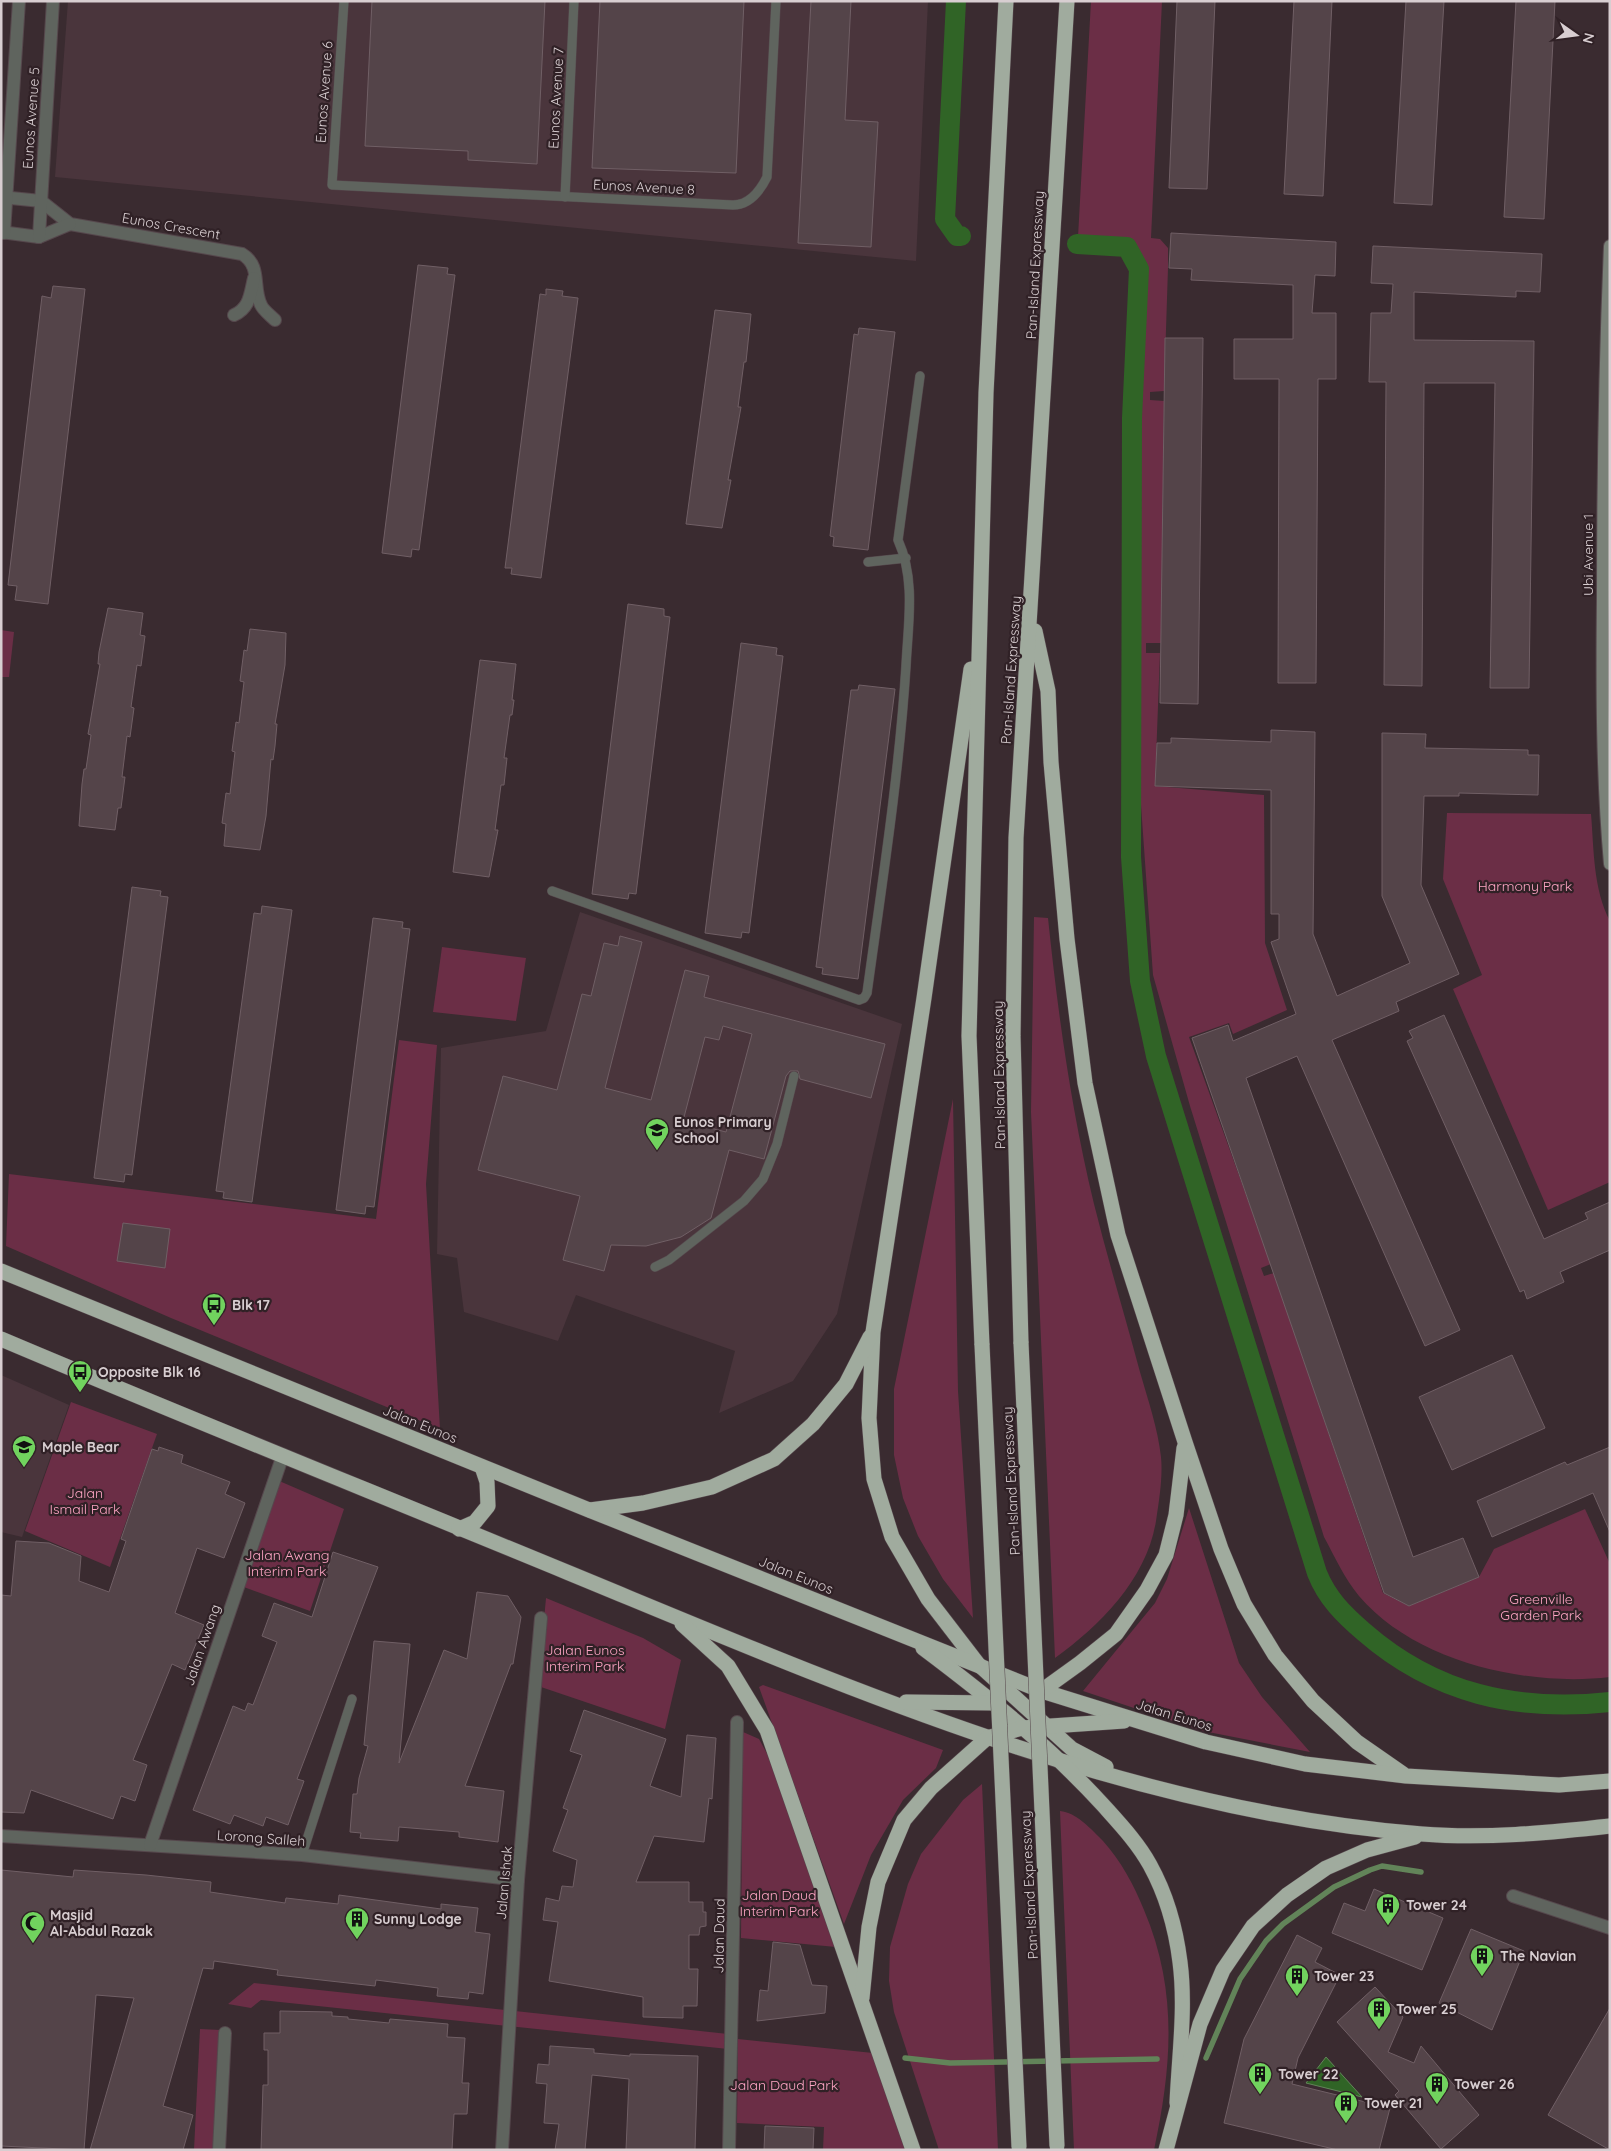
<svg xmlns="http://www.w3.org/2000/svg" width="1611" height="2151" viewBox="0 0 1611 2151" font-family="Quicksand,sans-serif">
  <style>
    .built { fill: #4a353c }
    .green { fill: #6b2e46 }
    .water { fill: #306426; stroke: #628459 }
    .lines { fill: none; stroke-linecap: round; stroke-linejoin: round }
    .stream { stroke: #628459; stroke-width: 5.5 }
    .canal { stroke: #306426; stroke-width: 20 }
    .building { fill: #544449; stroke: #705f65; fill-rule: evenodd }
    .lane-casing { stroke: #56484d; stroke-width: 10 }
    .street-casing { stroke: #56484d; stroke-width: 14 }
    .secondary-casing { stroke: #56484d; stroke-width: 14 }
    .highway-casing { stroke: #56484d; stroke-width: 16 }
    .lane { stroke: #5f645e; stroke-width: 9 }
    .street { stroke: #5f645e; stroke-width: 12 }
    .secondary { stroke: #7a8178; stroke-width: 12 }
    .highway { stroke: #a0ab9e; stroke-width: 15 }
    .highway-bridge-casing { stroke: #56484d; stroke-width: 16; stroke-linecap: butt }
    .highway-bridge { stroke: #a0ab9e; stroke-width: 15 }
    .labels { text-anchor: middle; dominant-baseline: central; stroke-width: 4.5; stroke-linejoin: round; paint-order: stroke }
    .street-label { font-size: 14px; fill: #d8ced1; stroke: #302126 }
    .park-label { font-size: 14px; fill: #fda4c3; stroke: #302126 }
    .poi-label { font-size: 14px; font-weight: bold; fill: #d8ced1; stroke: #302126; text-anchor: start }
  </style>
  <rect width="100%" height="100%" fill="#3a2b30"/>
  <g class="built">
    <polygon points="68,1 928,1 916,261 55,177"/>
    <polygon points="580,912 902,1024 837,1314 793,1381 719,1413 735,1351 576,1295 558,1341 464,1312 457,1258 437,1254 441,1048 546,1031"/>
    <polygon points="1,1375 69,1405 22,1537 1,1532"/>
  </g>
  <g class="green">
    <path d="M 1091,1 L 1162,1 L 1151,238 L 1160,239 L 1168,248 L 1168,268 L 1164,391 L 1150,392 L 1150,400 L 1164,401 L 1161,643 L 1146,643 L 1146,653 L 1160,653 L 1155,786 L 1264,795 L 1265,943 L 1287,1010 L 1233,1034 L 1229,1023 L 1189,1037 L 1271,1264 L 1261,1268 L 1264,1276 L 1274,1273 L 1383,1593 L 1409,1606 L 1479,1577 L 1494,1549 L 1585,1509 L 1610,1564 L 1610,1677 C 1527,1687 1415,1662 1359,1596 C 1344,1578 1335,1557 1324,1537 L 1190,1106 L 1153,975 L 1140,791 L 1140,438 L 1146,267 L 1132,240 L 1078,237 Z"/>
    <polygon points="1,630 14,632 9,677 1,677"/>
    <path d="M 1447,813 L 1591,814 C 1594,849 1593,889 1610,921 L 1610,1182 L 1548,1210 L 1453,989 L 1482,975 L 1443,879 Z"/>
    <path d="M 1034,917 L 1048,918 C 1058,1014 1071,1109 1094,1204 C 1108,1260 1125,1316 1140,1372 C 1148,1400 1158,1429 1161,1457 C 1163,1477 1159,1501 1156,1521 C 1147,1578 1101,1625 1055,1658 L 1031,1112 Z"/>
    <polygon points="442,947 526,958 516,1021 433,1012"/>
    <polygon points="399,1040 437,1045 426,1184 440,1429 171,1318 6,1246 9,1174 376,1219"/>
    <polygon points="953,1099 958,1391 973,1618 943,1579 918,1536 903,1498 894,1455 894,1389"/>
    <polygon points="71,1402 157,1434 110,1567 25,1531"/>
    <polygon points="277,1480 344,1509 310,1611 241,1586"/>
    <polygon points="1189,1508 1239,1663 1262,1697 1310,1752 1203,1731 1083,1691 1155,1603 1167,1579"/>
    <polygon points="546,1598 643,1638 681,1660 665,1729 538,1686"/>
    <polygon points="763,1685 943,1750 936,1768 903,1800 871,1855 844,1924 759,1687"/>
    <polygon points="743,1732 759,1739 770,1759 836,1947 741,1938"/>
    <polygon points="982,1784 998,2150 939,2150 894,2012 889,1981 890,1947 908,1884 921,1854 963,1800"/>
    <path d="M 1060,1811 C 1076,1812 1092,1830 1103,1841 C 1121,1861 1134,1885 1144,1910 C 1178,1990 1172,2066 1154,2150 L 1074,2150 Z"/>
    <polygon points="254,1983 728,2034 728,2049 261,2000 251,2008 228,2004"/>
    <polygon points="200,2029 221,2030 215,2150 194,2150"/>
    <polygon points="738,2039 873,2053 907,2150 823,2150 824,2127 737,2123"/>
  </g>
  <polygon class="water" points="1326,2057 1362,2097 1306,2083"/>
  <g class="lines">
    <g class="stream">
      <polyline points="905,2058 950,2063 1157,2059"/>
      <polyline points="1206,2058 1240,1979 1266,1941 1283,1924 1334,1887 1370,1870 1382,1866 1421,1872"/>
    </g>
    <g class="canal">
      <polyline points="956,1 945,219 957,236 961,236"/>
      <path d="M 1077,244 L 1127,247 L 1139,269 L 1132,418 L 1131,857 L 1140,981 L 1156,1056 L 1317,1573 C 1327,1598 1343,1614 1364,1632 C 1435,1694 1517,1712 1610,1702"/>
    </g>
  </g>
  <g class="building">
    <polygon points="372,1 545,1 537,164 468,160 468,151 365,146"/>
    <polygon points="600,1 744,1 736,173 592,168"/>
    <polygon points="811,1 851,1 845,120 878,122 871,247 798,243"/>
    <polygon points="1177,1 1215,1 1207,189 1169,188"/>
    <polygon points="1294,1 1332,1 1323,196 1284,194"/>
    <polygon points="1406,1 1444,1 1432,205 1394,203"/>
    <polygon points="1516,1 1555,1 1544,219 1504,217"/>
    <polygon points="1171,233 1336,242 1335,276 1315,275 1312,313 1336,313 1336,379 1318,379 1316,683 1278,683 1279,379 1234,379 1234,339 1293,339 1293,285 1191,280 1192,269 1169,268"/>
    <polygon points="1373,246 1542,254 1540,292 1516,291 1516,297 1414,292 1414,340 1534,341 1529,688 1490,688 1495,383 1424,383 1422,686 1384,685 1386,382 1369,382 1371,313 1391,313 1393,284 1371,283"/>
    <polygon points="418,265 448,268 447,274 455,275 419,550 412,549 411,557 382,553"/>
    <polygon points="53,286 85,289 48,604 15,600 17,586 8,585 42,296 51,298"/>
    <polygon points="546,289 563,291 562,296 578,298 541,578 511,574 512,568 505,568 540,294 546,295"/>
    <polygon points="715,310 751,314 746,362 744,362 738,407 741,407 728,480 731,480 722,528 686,524"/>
    <polygon points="859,328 895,332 868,550 833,546 834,537 830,536 854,334 858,335"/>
    <polygon points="1165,338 1203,338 1198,704 1160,703"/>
    <polygon points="628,604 664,609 664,616 670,617 636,894 629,893 628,899 592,894"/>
    <polygon points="108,608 143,613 140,635 145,636 141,666 137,665 131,707 134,708 130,737 127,736 122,777 125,777 121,808 118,808 115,830 79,826 82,784 84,769 86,769 91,735 88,734 90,723 100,664 98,664 99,652"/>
    <polygon points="250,629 286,633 285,665 275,724 277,724 275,746 273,760 271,759 266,816 260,850 224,846 226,824 222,823 226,793 230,794 235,752 232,751 236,722 239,723 244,682 240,681 244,650 247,651"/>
    <polygon points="741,643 777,648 776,655 783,656 749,933 742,932 741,938 705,933"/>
    <polygon points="480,660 516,664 512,700 514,700 512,715 510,715 504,758 507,758 504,785 501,785 495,830 498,830 489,877 453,872"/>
    <polygon points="859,685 895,689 858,979 822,974 823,968 816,967 851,690 858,690"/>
    <polygon points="1271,730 1315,732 1313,934 1337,996 1410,963 1382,896 1382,733 1426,734 1425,748 1528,750 1528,755 1539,755 1538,795 1459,793 1459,796 1424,796 1421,885 1459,974 1396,1002 1399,1011 1332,1040 1460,1330 1425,1346 1297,1056 1246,1078 1413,1557 1463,1538 1479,1577 1409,1606 1384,1593 1192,1038 1228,1025 1233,1041 1296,1014 1271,942 1279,939 1279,914 1271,914 1271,790 1155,786 1157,743 1171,743 1171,738 1271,742"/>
    <polygon points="132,887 161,891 160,896 168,897 132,1175 125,1174 124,1182 94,1178"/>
    <polygon points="262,906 292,910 252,1202 223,1198 224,1192 216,1191 254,913 261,914"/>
    <polygon points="373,918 403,922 402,928 410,929 374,1207 366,1206 365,1214 336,1210"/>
    <path d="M 620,936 L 642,942 L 605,1088 L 651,1100 L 685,970 L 709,976 L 704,997 L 885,1044 L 871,1098 L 800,1079 L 798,1071 L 790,1071 L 786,1076 L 764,1159 L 729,1150 L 711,1218 L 681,1237 L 646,1246 L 611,1245 L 604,1271 L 563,1260 L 580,1196 L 478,1170 L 503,1076 L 557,1090 L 582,994 L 591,996 L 604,943 L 618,946 ZM 723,1026 L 752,1034 L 726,1132 L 683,1121 L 705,1037 L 719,1040 Z"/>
    <polygon points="1444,1015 1544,1239 1588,1219 1585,1213 1610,1202 1610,1250 1560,1272 1564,1282 1527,1299 1524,1290 1520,1292 1407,1041 1413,1038 1409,1031"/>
    <polygon points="123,1223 170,1229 165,1268 117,1261"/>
    <polygon points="1512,1355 1545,1428 1452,1470 1419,1397"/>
    <polygon points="159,1447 183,1455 181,1463 230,1482 225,1494 245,1503 224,1558 197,1548 175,1613 204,1625 185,1670 172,1664 133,1760 147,1765 135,1801 121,1796 113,1819 31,1790 24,1813 1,1812 1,1595 11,1596 16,1541 49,1543 81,1556 79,1581 109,1592 126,1541 121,1539 152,1449 158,1451"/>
    <polygon points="1610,1447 1610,1532 1593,1493 1492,1537 1477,1501 1565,1462 1567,1465"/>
    <polygon points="333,1552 378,1567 297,1779 304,1781 288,1825 266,1817 263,1826 234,1815 230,1824 193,1810 233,1706 245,1711 248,1703 253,1705 277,1642 262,1636 274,1603 312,1617"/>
    <polygon points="477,1592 508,1596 521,1617 513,1664 511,1664 465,1786 504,1791 498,1842 459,1837 459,1832 399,1827 398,1841 360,1838 361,1833 350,1832 353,1794 357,1794 359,1778 368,1746 364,1745 374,1641 410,1644 399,1763 444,1650 467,1659"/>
    <polygon points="584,1710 666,1739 650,1786 681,1797 687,1735 716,1738 712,1799 709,1798 704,1842 654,1836 636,1882 689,1882 689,1902 703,1902 703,1912 706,1912 706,1926 700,1927 699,1935 689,1935 689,1969 698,1969 697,2006 683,2006 683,2018 643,2017 643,1997 549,1981 558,1922 543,1920 546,1898 559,1901 562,1886 573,1887 577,1860 553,1851 568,1810 563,1808 582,1755 570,1751"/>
    <polygon points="1,1870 73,1877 74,1870 146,1875 211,1882 210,1892 285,1903 286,1898 338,1904 339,1895 441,1909 441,1904 478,1908 475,1932 490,1934 483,1994 469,1992 468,1999 437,1996 438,1988 376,1980 375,1986 330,1981 277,1975 278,1970 214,1961 213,1969 203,1968 163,2106 193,2115 183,2150 90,2150 134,1998 96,1995 84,2150 1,2146"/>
    <polygon points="1374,1889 1443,1918 1422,1970 1332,1933 1344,1903 1365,1911"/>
    <polygon points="1471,1929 1524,1951 1492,2030 1439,2003"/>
    <polygon points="1297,1935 1322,1948 1315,1962 1340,1975 1298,2058 1292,2084 1390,2108 1379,2150 1338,2150 1224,2123 1244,2039"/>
    <polygon points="773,1942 800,1945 812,1985 827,1986 825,2013 757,2021 760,1990 768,1991"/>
    <polygon points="1375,1987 1403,2017 1388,2052 1414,2063 1421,2046 1479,2115 1441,2149 1395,2095 1399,2091 1337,2022"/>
    <polygon points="1610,2008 1610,2150 1548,2115"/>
    <polygon points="280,2011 332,2012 332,2016 348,2017 348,2019 389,2023 390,2019 448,2024 447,2037 465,2038 462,2083 469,2083 467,2114 454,2114 452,2150 261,2150 263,2085 268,2085 268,2050 264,2050 264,2033 280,2033"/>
    <polygon points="550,2046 594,2049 594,2053 630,2056 630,2054 698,2056 695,2150 626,2150 629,2079 592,2075 585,2150 555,2150 559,2124 544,2123 547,2084 536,2083 538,2064 549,2065"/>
    <polygon points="765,2126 814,2128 813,2150 764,2150"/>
  </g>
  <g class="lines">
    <g class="lane-casing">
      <g id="lane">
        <path d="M 344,1 L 332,185 L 733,205 C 750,205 760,191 767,177 L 776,1"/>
        <polyline points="565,197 574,1"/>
        <polyline points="868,562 906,558"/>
        <path d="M 552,891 L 859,1000 L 864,998 L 867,993 C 882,884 899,776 906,666 C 908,624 916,580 898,540 L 920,376"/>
        <polyline points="655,1267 669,1260 744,1201 763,1179 777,1144 794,1076"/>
        <polyline points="302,1855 352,1699"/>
      </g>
    </g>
    <g class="street-casing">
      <g id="street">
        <path d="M 1,197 L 41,201 L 70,224 L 242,254 C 262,266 252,287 261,305 C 263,310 270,315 275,320"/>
        <polyline points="1,232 39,237 70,224"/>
        <polyline points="4,233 19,1"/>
        <polyline points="39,237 53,1"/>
        <path d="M 234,315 C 250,308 250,294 254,278"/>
        <polyline points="1,1836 302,1855 518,1880"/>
        <polyline points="150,1845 283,1455"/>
        <polyline points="1513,1896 1610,1928"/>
        <polyline points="219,2150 225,2033"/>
        <polyline points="502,2150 518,1880 541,1618"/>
        <polyline points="729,2150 737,1722"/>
      </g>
    </g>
    <g class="secondary-casing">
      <path id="secondary" d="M 1610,246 C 1605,362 1603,478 1603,595 C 1602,685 1602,774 1610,864"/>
    </g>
    <g class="highway-casing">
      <g id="highway">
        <polyline points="1035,631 1048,691 1051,762 1067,939 1085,1083 1118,1235 1185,1442 1221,1549 1244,1604 1275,1655 1313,1701 1357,1742 1403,1774"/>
        <polyline points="971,669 924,998 873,1332 869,1418 874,1479 892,1537 928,1599 978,1664 1072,1749 1106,1767"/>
        <polyline points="1,1271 589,1510 1042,1691 1206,1742 1305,1764 1406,1776 1559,1785 1610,1781"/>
        <path d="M 1,1339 C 190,1419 380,1495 569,1573 C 841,1685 1126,1811 1422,1834 C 1484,1839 1548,1833 1610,1826"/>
        <polyline points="1021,1343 1013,1036 1016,838 1067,1"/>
        <polyline points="982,1345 969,1036 986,393 1006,1"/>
        <polyline points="590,1510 643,1503 712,1487 774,1459 813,1424 846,1384 870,1337"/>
        <polyline points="459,1529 475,1522 488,1506 487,1482 482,1467"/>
        <polyline points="682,1624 728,1666 767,1730 913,2150"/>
        <path d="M 923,1648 C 987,1696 1049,1746 1103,1805 C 1120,1824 1138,1843 1150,1865 C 1166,1894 1176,1930 1180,1962 C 1186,2008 1179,2057 1177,2103"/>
        <polyline points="1037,1694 1080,1663 1116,1634 1147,1590 1166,1555 1176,1515 1184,1448"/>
        <polyline points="906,1702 995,1703"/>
        <polyline points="862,1998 869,1927 878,1882 904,1820 931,1788 987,1738 1022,1728 1124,1721"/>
        <polyline points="1166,2150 1200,2024 1223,1970 1253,1926 1287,1895 1326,1868 1367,1850 1415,1837"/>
      </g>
    </g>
    <use href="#lane" class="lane"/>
    <use href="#street" class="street"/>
    <use href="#secondary" class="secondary"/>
    <use href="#highway" class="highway"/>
    <g class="highway-bridge-casing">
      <g id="highway-bridge">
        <polyline points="1021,1343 1057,2146"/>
        <polyline points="982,1345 1019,2147"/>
      </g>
    </g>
    <use href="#highway-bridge" class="highway-bridge"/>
  </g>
  <defs>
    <g id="school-pin" transform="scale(1.25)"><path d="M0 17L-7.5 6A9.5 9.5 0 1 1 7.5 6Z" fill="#71d35e" stroke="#302126"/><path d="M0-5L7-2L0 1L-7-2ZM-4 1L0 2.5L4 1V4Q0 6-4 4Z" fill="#111"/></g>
    <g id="bus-pin" transform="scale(1.25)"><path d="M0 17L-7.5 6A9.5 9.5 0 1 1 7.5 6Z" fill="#71d35e" stroke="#302126"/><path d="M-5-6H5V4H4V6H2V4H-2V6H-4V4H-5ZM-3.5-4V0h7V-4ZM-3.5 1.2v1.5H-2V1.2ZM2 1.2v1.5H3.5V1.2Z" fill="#111"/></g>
    <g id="building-pin" transform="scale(1.25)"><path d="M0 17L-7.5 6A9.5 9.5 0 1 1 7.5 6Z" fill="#71d35e" stroke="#302126"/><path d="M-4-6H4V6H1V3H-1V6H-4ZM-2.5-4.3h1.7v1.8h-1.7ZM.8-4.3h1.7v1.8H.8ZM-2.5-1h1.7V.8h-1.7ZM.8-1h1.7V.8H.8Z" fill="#111"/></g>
    <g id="mosque-pin" transform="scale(1.25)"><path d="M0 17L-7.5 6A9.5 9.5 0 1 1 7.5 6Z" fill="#71d35e" stroke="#302126"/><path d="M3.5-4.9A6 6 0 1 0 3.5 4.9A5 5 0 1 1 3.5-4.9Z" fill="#111"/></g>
  </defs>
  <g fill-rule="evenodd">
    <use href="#school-pin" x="657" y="1130"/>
    <use href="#bus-pin" x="214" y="1305"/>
    <use href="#bus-pin" x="80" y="1372"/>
    <use href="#school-pin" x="24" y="1447"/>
    <use href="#building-pin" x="1388" y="1905"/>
    <use href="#building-pin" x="357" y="1919"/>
    <use href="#mosque-pin" x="33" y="1923"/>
    <use href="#building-pin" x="1482" y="1956"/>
    <use href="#building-pin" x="1297" y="1976"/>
    <use href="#building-pin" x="1379" y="2009"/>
    <use href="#building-pin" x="1260" y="2074"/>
    <use href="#building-pin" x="1437" y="2084"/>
    <use href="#building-pin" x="1346" y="2103"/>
  </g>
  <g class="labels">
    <g class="street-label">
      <text transform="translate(324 92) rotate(-86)">Eunos Avenue 6</text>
      <text transform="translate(556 98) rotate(-87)">Eunos Avenue 7</text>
      <text transform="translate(31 118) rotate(-86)">Eunos Avenue 5</text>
      <text transform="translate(644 187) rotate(3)">Eunos Avenue 8</text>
      <text transform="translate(171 226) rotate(10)">Eunos Crescent</text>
      <text transform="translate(1035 265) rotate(-87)">Pan-Island Expressway</text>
      <text transform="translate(1588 555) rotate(-90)">Ubi Avenue 1</text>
      <text transform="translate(1011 670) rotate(-86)">Pan-Island Expressway</text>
      <text transform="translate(999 1075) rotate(-91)">Pan-Island Expressway</text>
      <text transform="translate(420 1424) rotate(22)">Jalan Eunos</text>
      <text transform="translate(1011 1481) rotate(-93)">Pan-Island Expressway</text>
      <text transform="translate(796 1575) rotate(22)">Jalan Eunos</text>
      <text transform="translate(202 1645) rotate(-71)">Jalan Awang</text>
      <text transform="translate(1174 1715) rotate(17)">Jalan Eunos</text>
      <text transform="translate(261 1838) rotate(4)">Lorong Salleh</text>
      <text transform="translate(504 1883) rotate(-85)">Jalan Ishak</text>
      <text transform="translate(1029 1885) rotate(-93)">Pan-Island Expressway</text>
      <text transform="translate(719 1936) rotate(-89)">Jalan Daud</text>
    </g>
    <g class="park-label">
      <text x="1525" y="886">Harmony Park</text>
      <text x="85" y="1493">Jalan<tspan x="85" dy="16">Ismail Park</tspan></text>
      <text x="287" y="1555">Jalan Awang<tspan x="287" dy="16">Interim Park</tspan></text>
      <text x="1541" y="1599">Greenville<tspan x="1541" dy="16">Garden Park</tspan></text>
      <text x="585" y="1650">Jalan Eunos<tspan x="585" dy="16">Interim Park</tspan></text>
      <text x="779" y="1895">Jalan Daud<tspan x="779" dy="16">Interim Park</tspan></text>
      <text x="784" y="2085">Jalan Daud Park</text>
    </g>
    <g class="poi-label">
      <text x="674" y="1122">Eunos Primary<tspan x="674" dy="16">School</tspan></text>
      <text x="232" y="1305">Blk 17</text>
      <text x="98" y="1372">Opposite Blk 16</text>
      <text x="42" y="1447">Maple Bear</text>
      <text x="1406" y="1905">Tower 24</text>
      <text x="50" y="1915">Masjid<tspan x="50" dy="16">Al-Abdul Razak</tspan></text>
      <text x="374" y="1919">Sunny Lodge</text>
      <text x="1500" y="1956">The Navian</text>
      <text x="1314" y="1976">Tower 23</text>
      <text x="1396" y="2009">Tower 25</text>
      <text x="1278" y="2074">Tower 22</text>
      <text x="1454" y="2084">Tower 26</text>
      <text x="1364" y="2103">Tower 21</text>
    </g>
  </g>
  <rect width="1611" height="2151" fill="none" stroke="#d8ced1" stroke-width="5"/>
  <g transform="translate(1576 35) rotate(104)" stroke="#302126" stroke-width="4" paint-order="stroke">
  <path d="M0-4L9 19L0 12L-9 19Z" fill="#d8ced1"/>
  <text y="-8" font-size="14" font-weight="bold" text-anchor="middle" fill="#d8ced1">N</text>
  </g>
</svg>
